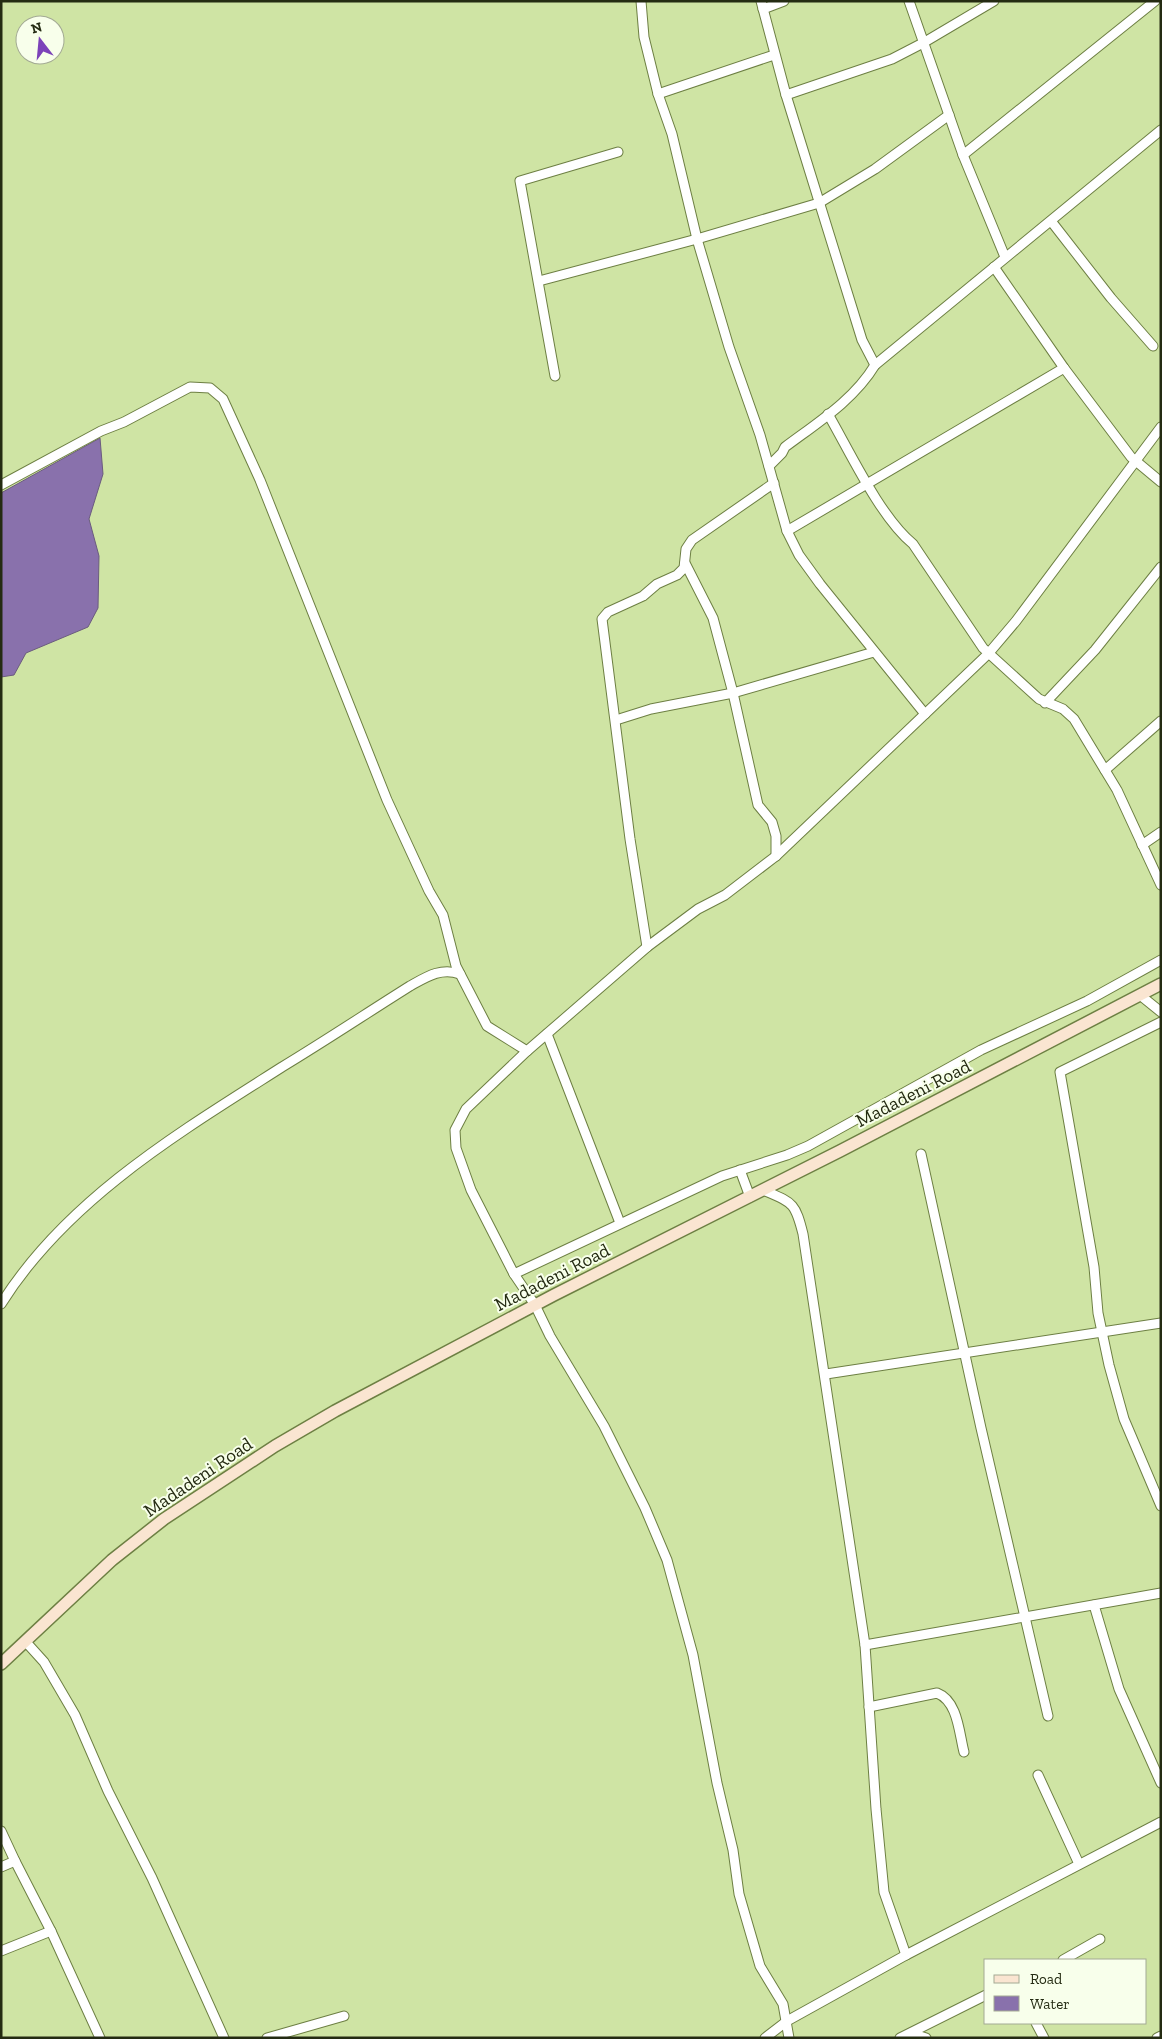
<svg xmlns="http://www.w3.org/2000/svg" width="1162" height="2039" viewBox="0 0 1162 2039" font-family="'Zilla Slab',serif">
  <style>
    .water { fill: #8971ac; stroke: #6b5c7e }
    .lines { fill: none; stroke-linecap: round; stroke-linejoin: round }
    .street-casing { stroke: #6d7f43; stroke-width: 11 }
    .secondary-casing { stroke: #6d7f43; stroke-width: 14 }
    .street { stroke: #fff; stroke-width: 9 }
    .secondary { stroke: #fae5d1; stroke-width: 11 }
    .labels { text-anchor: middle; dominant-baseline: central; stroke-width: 4; stroke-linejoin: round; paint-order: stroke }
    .street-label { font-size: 19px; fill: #242b12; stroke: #f8ffeb }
  </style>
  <rect width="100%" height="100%" fill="#cfe4a4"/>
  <polygon class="water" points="100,438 103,474 89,519 99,556 98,608 88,627 26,653 14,675 1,677 1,493"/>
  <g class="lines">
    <g class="street-casing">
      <g id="street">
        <polyline points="641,1 644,37 658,94 672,134 697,239 729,347 760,435 787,531 799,555 820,584 925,714"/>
        <polyline points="761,1 786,95 862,340 875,365"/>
        <polyline points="909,1 963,155 1005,257"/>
        <polyline points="763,9 784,1"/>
        <polyline points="658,94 774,55"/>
        <polyline points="786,95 892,59 923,43 994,1"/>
        <polyline points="963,155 1155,1"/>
        <polyline points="1051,221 1111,298 1153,346"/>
        <polyline points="994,267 1064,368 1131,457 1161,482"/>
        <polyline points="539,281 697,239 819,203 875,169 949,115"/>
        <polyline points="555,376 520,181 618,152"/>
        <path d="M 828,414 C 850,452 880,517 913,544 L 983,648 L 1039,699 L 1063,709 L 1074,719 L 1117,790 L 1161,885"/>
        <path d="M 769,466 L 782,453 L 785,447 C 817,423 854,400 875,365 L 1161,130"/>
        <polyline points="1,485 101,431 124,422 190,387 210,388 223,399 260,480 387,800 429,891 443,915 456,966 487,1026 527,1051"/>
        <polyline points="787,531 1064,368"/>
        <polyline points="685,563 713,618 733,693 758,805 772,822 776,836 776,856"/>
        <polyline points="1045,703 1095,650 1161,567"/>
        <polyline points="616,720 651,709 733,693 874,652"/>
        <polyline points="1105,770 1161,721"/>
        <polyline points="1142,845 1161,832"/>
        <polyline points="647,947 630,839 602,619 608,612 643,596 657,584 677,575 684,568 686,549 692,540 774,483"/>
        <polyline points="1140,995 1161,1012"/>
        <polyline points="1161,1022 1060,1072 1094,1267 1098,1313 1109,1365 1124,1419 1161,1506"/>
        <polyline points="547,1034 620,1223"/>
        <polyline points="921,1154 981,1428 1048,1716"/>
        <polyline points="740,1170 750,1197"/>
        <path d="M 763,1190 C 793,1203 795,1202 803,1234 L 865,1645 L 876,1809 L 884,1892 L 906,1955"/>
        <polyline points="514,1274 722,1176 787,1155 808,1146 981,1050 1087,1001 1161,960"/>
        <path d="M 1,1304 C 67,1199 180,1132 282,1067 C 325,1041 367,1013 410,986 C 426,977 441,967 460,974"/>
        <polyline points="826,1374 1161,1323"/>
        <polyline points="1094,1605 1119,1689 1161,1783"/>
        <polyline points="25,1641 44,1662 75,1715 108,1791 152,1878 224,2038"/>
        <polyline points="865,1645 1161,1593"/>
        <path d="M 869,1707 L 937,1693 C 958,1701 959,1733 964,1752"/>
        <polyline points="1038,1775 1079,1864"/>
        <polyline points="1,1831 15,1861 1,1867"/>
        <polyline points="51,1931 100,2038"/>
        <polyline points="1,1951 51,1931 15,1861"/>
        <polyline points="1063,1960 1100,1939"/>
        <polyline points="1036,2023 1044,2038"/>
        <polyline points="911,2033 926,2038"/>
        <polyline points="267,2038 344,2016"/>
        <polyline points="765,2038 787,2021 906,1955 1161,1822"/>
        <polyline points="789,2038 783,2004 760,1966 739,1894 733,1850 717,1783 693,1655 667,1560 645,1508 604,1426 550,1336 535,1305 514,1274 471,1190 456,1148 455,1130 466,1109 527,1051 647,947 698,909 725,895 776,856 988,654 1016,621 1161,427"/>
        <polyline points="900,2038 986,1995"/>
        <polyline points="1157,2038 1161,2036"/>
      </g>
    </g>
    <g class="secondary-casing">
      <polyline id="secondary" points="1,1664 112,1560 164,1519 275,1446 335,1411 554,1295 840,1151 1161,984"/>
    </g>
    <use href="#street" class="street"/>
    <use href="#secondary" class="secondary"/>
  </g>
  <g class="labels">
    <g class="street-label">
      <text transform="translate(913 1093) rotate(-27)">Madadeni Road</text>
      <text transform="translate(552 1277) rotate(-27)">Madadeni Road</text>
      <text transform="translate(198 1477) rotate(-34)">Madadeni Road</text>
    </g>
  </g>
  <rect width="1162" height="2039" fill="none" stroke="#242b12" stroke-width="5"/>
  <rect x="984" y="1959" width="162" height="65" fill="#f8ffeb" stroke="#a3aa94"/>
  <rect x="994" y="1975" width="25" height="8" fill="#fae5d1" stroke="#a3aa94"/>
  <text x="1030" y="1984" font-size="15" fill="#242b12">Road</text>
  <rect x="994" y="1996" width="25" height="15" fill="#8971ac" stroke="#a3aa94"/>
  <text x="1030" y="2009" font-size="15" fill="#242b12">Water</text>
  <g transform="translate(40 40) rotate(344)"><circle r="24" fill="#f8ffeb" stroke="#a3aa94"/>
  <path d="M0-4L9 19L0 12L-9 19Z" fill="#7c43b9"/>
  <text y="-8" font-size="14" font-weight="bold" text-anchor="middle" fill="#242b12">N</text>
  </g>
</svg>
